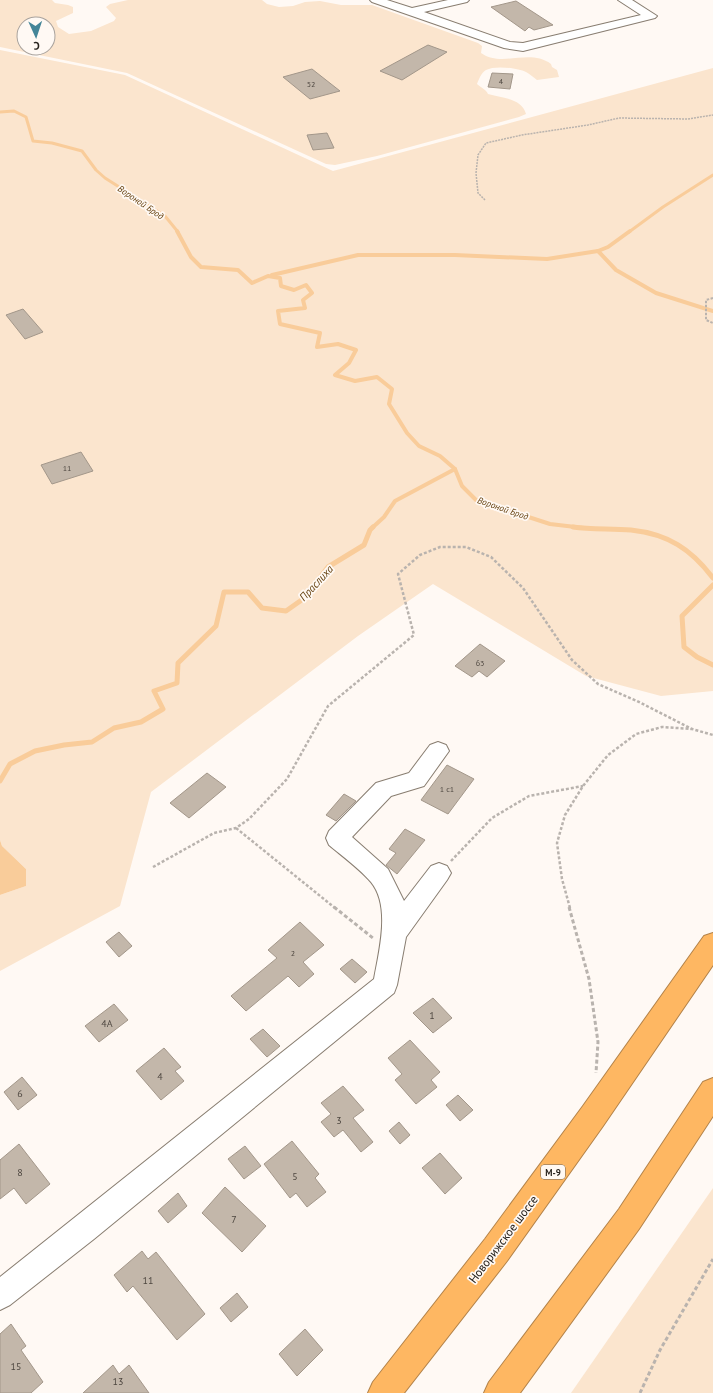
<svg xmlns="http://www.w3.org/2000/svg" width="713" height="1393" viewBox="0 0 713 1393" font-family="'PT Sans',sans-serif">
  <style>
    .green { fill: #fbe5ce; fill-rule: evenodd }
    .water { fill: #f9cc9a }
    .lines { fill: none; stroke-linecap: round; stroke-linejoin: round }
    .stream-far2 { stroke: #f9cc9a; stroke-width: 3 }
    .stream-far1 { stroke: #f9cc9a; stroke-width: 4 }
    .stream { stroke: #f9cc9a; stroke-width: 5 }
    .building { fill: #c3b7aa; stroke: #a3978a }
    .minor-casing { stroke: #887d70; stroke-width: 2 }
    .highway-casing { stroke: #b3834a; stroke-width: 2 }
    .path-far3 { stroke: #b9b3ae; stroke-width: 1.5; stroke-dasharray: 2 1; stroke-linecap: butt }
    .path-far2 { stroke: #b9b3ae; stroke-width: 2; stroke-dasharray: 2.5 1.5; stroke-linecap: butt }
    .path-far1 { stroke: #b9b3ae; stroke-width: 2.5; stroke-dasharray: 3 2; stroke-linecap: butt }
    .path { stroke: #b9b3ae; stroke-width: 3; stroke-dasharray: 4 2.5; stroke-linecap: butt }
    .minor { fill: #fff; fill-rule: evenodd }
    .highway { fill: #feb762; fill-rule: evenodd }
    .labels { text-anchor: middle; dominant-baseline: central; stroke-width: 3.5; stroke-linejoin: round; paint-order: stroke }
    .number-label { font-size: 8px; fill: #4e4740 }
    .far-water-label { font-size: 9px; font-style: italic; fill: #65410f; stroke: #fff9f4 }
    .shield { fill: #fff9f4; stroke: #68625e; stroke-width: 1 }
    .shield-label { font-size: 9px; font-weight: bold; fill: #27221d }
    .near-number-label { font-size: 10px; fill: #4e4740 }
    .water-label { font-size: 11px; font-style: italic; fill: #65410f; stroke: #fff9f4 }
    .near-street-label { font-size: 12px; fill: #27221d; stroke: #fff9f4 }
  </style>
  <rect width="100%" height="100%" fill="#fff9f4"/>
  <g class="green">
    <path d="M 0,0 L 52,0 L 55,3 L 68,5 L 73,7 L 73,13 L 56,21 L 58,27 L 69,34 L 91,31 L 114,21 L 116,18 L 106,7 L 110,4 L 128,0 L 262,0 L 267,4 L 279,7 L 293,6 L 305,2 L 320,1 L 341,5 L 372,5 L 478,43 L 482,46 L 481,53 C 502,68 529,48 551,64 L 552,67 L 557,70 L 559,77 L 537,80 C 533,77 530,74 526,72 C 517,68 495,65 486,70 C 481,73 479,79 477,84 C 481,88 486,89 488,94 C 501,98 522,98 526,114 L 519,117 L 377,156 L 335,165 L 326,164 L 127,73 L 0,47 ZM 24,24 L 48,24 L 48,48 L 24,48 Z"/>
    <polygon points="0,50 125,75 333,171 713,68 713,691 661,696 586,676 433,584 358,636 151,792 120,906 0,971 0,895 26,886 26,869 2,846 0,840"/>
    <polygon points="713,1188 713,1393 571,1393"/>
  </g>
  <polygon class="water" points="0,840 2,846 26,869 26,886 0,895"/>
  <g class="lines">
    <g class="stream-far2">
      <polyline points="0,112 14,111 26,117 33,141 52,143 82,151 96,170 105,178 165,216 178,232"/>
      <polyline points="629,232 663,207 713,175"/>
    </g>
    <g class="stream-far1">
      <polyline points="177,231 191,257 201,267 238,270 252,283 268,276 280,278 281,286 294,290 306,285 312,293 303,300 305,308 278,311 280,324 320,333 317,347 338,344 356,350 349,363 335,375 355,381 377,377 392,389 389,404 407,433 419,446 440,456 455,469 462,486 476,500 550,524 584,528"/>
      <polyline points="598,251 616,270 656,293 713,311"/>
      <polyline points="272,275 358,255 455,255 547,259 598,251 608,247 630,231"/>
      <polyline points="372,528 384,517 395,501 455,469"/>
    </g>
    <g class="stream">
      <path d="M 573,527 C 592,530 612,528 631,530 C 668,534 691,549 713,578"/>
      <polyline points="713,585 682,616 684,647 697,657 713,665"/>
      <polyline points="0,781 10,764 35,751 64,745 92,742 114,728 141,722 163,709 154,691 177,683 178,663 216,626 224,592 248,592 262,608 286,611 303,599 328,567 364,545 370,530 373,527"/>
    </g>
  </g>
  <g class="building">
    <polygon points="516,1 553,25 534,30 529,27 525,31 491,7"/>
    <polygon points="428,45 447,52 402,80 380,71"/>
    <polygon points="312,69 340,91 310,99 283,77"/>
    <polygon points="492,73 513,74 510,89 488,87"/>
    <polygon points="327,133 334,148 313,150 307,135"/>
    <polygon points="23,309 43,332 25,339 6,315"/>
    <polygon points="81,452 93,471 52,484 41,465"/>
    <polygon points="480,644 505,661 487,677 479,671 472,677 455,666"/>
    <polygon points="447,765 474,779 448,814 421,800"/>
    <polygon points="207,773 226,787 189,818 170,803"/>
    <polygon points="344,794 356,801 336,821 326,815"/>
    <polygon points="405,829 425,840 397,874 386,865 396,853 389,849"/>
    <polygon points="300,922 324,945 303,962 314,974 299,987 288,976 246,1011 231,996 277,958 268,950"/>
    <polygon points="119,932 132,946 119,957 106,942"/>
    <polygon points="352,959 367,972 355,983 340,969"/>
    <polygon points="433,998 452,1018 433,1033 413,1013"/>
    <polygon points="114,1004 128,1020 99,1042 85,1026"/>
    <polygon points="263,1029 280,1046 267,1057 250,1039"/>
    <polygon points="410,1040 440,1072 431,1080 437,1087 416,1104 395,1080 402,1074 388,1058"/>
    <polygon points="164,1048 181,1067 175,1071 184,1081 161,1100 136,1071"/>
    <polygon points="22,1077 37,1095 18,1110 4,1092"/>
    <polygon points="343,1086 364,1110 353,1118 373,1142 361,1152 343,1130 334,1137 321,1122 331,1114 321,1103"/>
    <polygon points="458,1095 473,1110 460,1121 446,1105"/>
    <polygon points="399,1122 410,1135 400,1144 389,1131"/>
    <polygon points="292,1141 319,1174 315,1178 326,1192 307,1207 296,1193 290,1198 264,1164"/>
    <polygon points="19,1144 50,1184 26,1204 14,1188 0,1199 0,1160"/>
    <polygon points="245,1146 261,1166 244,1179 228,1159"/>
    <polygon points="440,1153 462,1178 445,1194 422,1168"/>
    <polygon points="225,1187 266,1226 242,1252 202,1213"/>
    <polygon points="178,1193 187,1206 168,1223 158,1211"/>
    <polygon points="142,1251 148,1259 156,1252 205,1314 177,1340 133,1286 127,1292 114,1275"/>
    <polygon points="237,1293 248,1307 231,1322 220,1308"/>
    <polygon points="11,1324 26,1346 21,1350 43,1382 31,1393 0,1393 0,1334"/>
    <polygon points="305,1329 323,1350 297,1376 279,1354"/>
    <polygon points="113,1365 119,1374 129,1365 149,1393 83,1393"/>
  </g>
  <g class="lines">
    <g class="minor-casing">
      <g id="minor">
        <polygon points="370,0 387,0 412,8 448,0 469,0 467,2 424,12 510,42 523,43 641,15 618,0 632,0 657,16 655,18 523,51 504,48 372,2"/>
        <path d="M 438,742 L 446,745 L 449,751 L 424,786 L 391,796 L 352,837 L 388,869 L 404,901 L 431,866 L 439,863 L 447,866 L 451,873 L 447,880 L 406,937 L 397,985 L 394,993 L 94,1239 L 10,1305 L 0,1310 L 0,1277 L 374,979 C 379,951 391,906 371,882 C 360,869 342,856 329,845 L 326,838 L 329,831 L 376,783 L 409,773 L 430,745 Z"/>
      </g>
    </g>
    <g class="highway-casing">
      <g id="highway">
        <polygon points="713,933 713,965 603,1126 507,1261 404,1393 368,1393 373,1382 485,1239 583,1106 704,936"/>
        <polygon points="713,1078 713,1116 639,1229 520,1393 484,1393 489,1382 619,1209 703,1082"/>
      </g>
    </g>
    <polyline class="path-far3" points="485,200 478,193 476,173 478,155 486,143 522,135 588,125 619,118 688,119 713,115"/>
    <polyline class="path-far2" points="713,298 706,300 706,320 713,323"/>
    <g class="path-far1">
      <polyline points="236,828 335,908"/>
      <polyline points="451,861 492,818 529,796 583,786"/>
      <polyline points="153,867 214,833 236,828 249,819 287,779 328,706 414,635 398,574 420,555 440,547 466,547 491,557 523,588 572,660 598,684 637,701 692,729"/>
      <polyline points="570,908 562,879 557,843 565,815 583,786 608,755 636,734 662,727 692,729 713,735"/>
    </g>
    <g class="path">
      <polyline points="334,907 373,938"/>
      <polyline points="569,907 589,979 598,1042 596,1073"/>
      <polyline points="640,1393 660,1350 713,1259"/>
    </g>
    <use href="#minor" class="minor"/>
    <use href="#highway" class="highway"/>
  </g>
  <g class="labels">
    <g class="number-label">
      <text x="501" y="81">4</text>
      <text x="311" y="84">52</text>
      <text x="67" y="468">11</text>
      <text x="480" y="663">63</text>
      <text x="447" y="789">1 с1</text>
      <text x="293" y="953">2</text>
    </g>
    <g class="far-water-label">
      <text transform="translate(141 202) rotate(34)">Вороной Брод</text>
      <text transform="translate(503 508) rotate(19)">Вороной Брод</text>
    </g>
    <rect class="shield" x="541" y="1165" width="24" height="14" rx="3"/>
    <g class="shield-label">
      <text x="553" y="1172">М-9</text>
    </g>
    <g class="near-number-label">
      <text x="432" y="1015">1</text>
      <text x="107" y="1023">4А</text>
      <text x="160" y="1076">4</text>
      <text x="20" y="1093">6</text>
      <text x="339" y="1120">3</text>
      <text x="20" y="1172">8</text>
      <text x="295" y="1176">5</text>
      <text x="234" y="1219">7</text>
      <text x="148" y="1280">11</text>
      <text x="16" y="1366">15</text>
      <text x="118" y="1381">13</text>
    </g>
    <g class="water-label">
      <text transform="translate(316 583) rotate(-47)">Праслиха</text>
    </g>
    <g class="near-street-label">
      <text transform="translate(503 1239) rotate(-53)">Новорижское шоссе</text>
    </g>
  </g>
  <g transform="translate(36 36) rotate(177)"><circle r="19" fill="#fff9f4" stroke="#a9a39e"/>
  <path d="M0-3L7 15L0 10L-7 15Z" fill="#448598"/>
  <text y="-6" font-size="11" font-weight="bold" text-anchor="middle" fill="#27221d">С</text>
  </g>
</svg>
